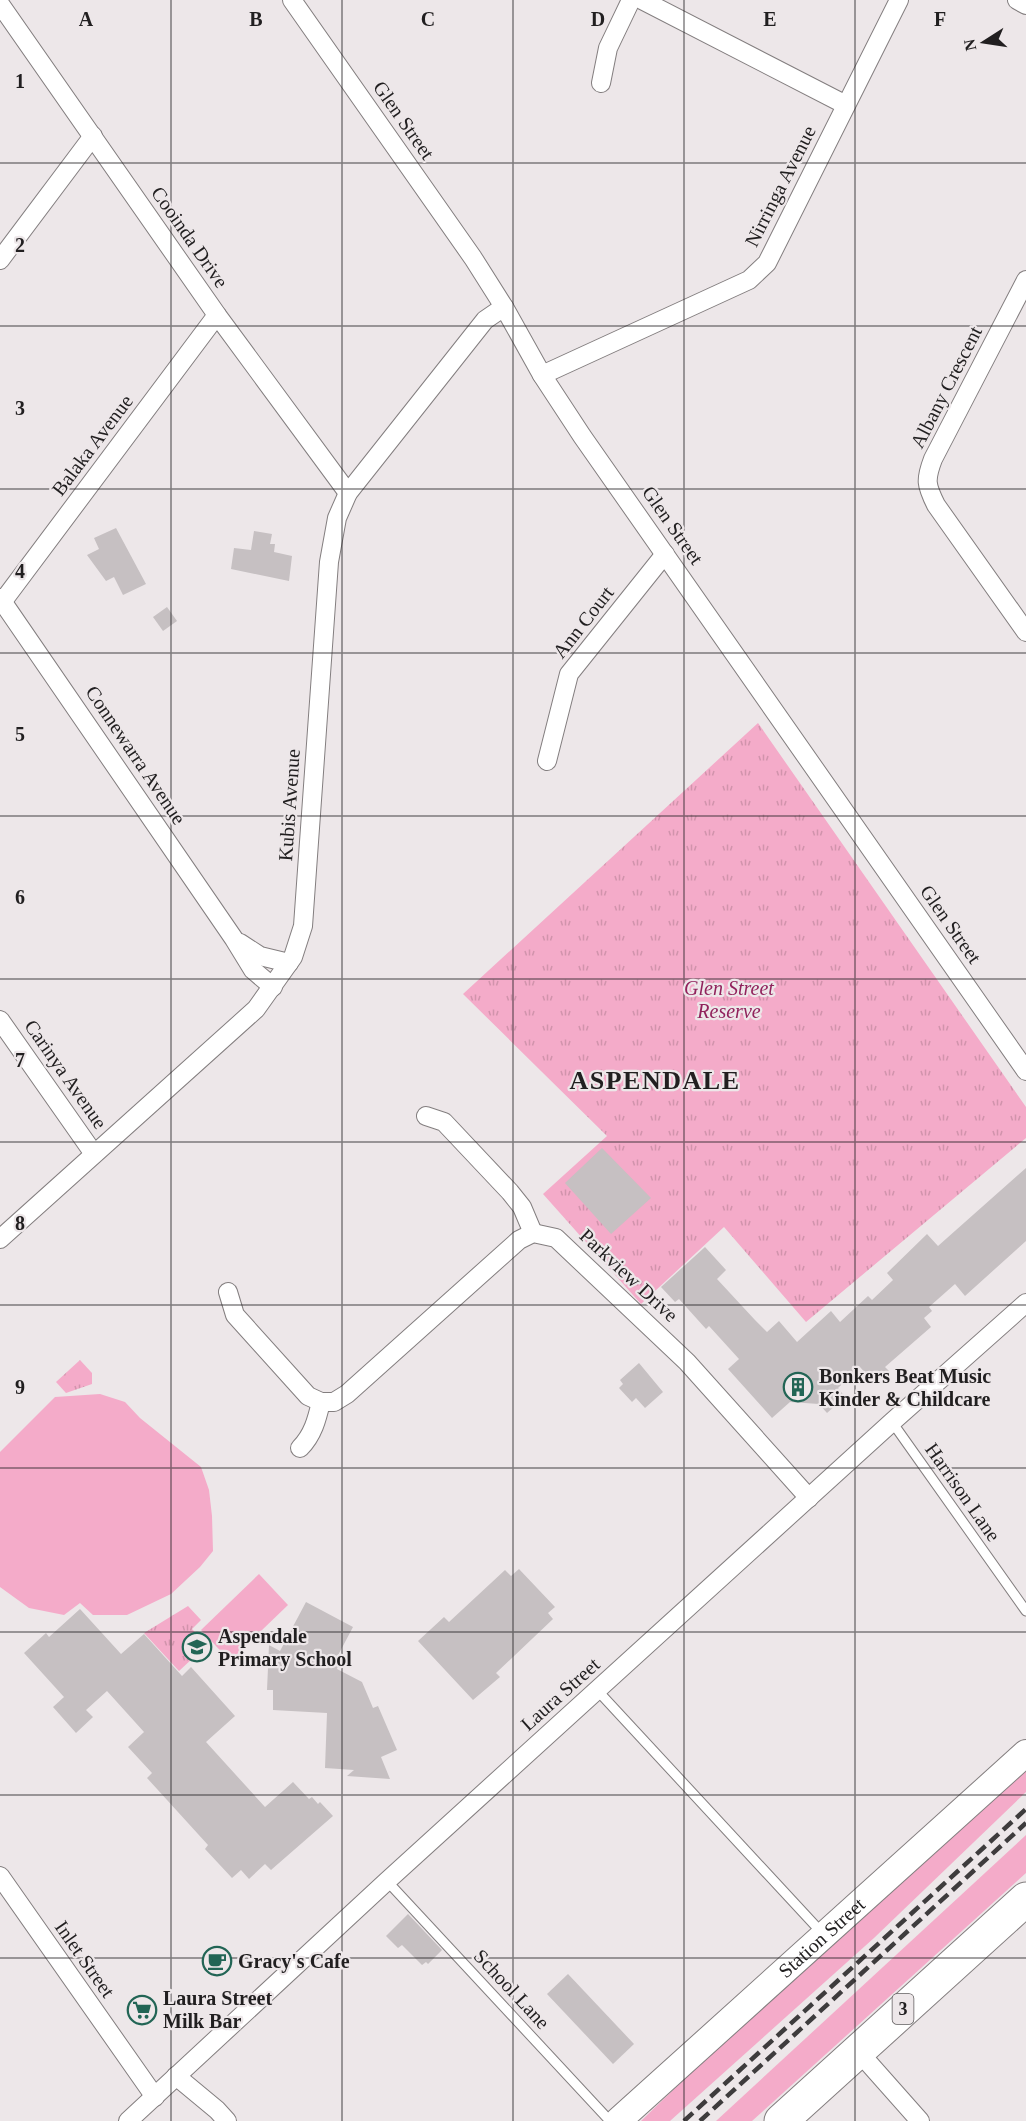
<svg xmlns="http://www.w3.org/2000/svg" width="1026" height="2121" viewBox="0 0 1026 2121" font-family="Georgia,serif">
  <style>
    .green { fill: #f4abc9 }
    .park { fill: url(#park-tufts) }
    .building { fill: #c6c0c2 }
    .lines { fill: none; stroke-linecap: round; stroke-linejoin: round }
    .lane-casing { stroke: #837e7f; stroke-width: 11 }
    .street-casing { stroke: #837e7f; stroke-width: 20 }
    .secondary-casing { stroke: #837e7f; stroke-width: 28 }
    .highway-casing { stroke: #837e7f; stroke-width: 35 }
    .lane { stroke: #fff; stroke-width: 9 }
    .street { stroke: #fff; stroke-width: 18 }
    .secondary { stroke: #fff; stroke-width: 26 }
    .highway { stroke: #fff; stroke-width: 33 }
    .rail { stroke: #3e3c3d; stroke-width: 4.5; stroke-dasharray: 12 6; stroke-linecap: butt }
    .grid { fill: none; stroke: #211f20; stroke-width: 1.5; stroke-opacity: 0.55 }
    .labels { text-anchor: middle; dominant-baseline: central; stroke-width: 4.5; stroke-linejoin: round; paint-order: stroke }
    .shield { fill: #ede7e9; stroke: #5e5b5c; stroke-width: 1.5 }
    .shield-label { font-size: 18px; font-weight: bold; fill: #211f20 }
    .street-label { font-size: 20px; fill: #211f20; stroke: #ede7e9 }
    .park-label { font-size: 20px; font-style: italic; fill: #91225c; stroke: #ede7e9 }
    .poi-label { font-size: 20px; font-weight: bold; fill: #211f20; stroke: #ede7e9; text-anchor: start }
    .district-label { font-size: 26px; font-weight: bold; letter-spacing: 1.5px; fill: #211f20; stroke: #ede7e9 }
    .grid-label { font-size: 20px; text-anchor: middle; font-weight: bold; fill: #211f20; stroke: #ede7e9; stroke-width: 4.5; stroke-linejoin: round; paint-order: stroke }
  </style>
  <defs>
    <pattern id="park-tufts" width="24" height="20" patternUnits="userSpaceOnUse" patternTransform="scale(1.5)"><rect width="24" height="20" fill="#f4abc9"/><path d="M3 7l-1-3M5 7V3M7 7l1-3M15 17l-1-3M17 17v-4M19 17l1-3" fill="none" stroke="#d193ac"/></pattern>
  </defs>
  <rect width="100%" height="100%" fill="#ede7e9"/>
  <g class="green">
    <polygon points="100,1394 125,1402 140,1418 201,1467 209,1490 212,1516 213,1551 200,1567 171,1594 127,1615 93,1615 80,1603 64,1615 29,1608 0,1587 0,1452 55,1397"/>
    <polygon points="259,1574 288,1605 230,1661 201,1630"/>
    <polygon points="1026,1770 1026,1792 874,1938 670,2121 641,2121 704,2060"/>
    <polygon points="1026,1835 1026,1873 752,2121 716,2121"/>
  </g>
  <g class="park">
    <polygon points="758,723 1026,1107 1026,1138 806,1322 724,1227 641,1304 543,1194 607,1136 463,994"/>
    <polygon points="80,1360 92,1373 92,1384 66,1393 56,1382"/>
    <polygon points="188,1606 201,1620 192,1629 207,1645 179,1671 144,1633"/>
  </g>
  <g class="building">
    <polygon points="116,528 146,584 123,595 114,577 106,581 87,555 99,549 94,538"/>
    <polygon points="254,531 272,534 270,544 275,544 274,552 292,556 289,581 231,569 234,548 251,550"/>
    <polygon points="167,607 177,621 163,631 153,617"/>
    <polygon points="602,1148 651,1198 611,1234 565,1183"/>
    <polygon points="1026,1168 1026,1241 965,1296 955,1284 929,1307 932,1311 924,1318 931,1327 885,1367 889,1371 875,1384 860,1367 838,1388 845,1397 827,1413 819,1404 790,1402 772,1418 728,1369 739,1359 709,1326 706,1329 679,1299 675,1302 661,1287 705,1247 726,1270 717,1279 755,1320 767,1332 779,1321 797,1342 831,1311 840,1322 868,1296 872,1300 893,1280 887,1273 927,1234 938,1246"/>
    <polygon points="639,1363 663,1392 645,1408 636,1398 632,1402 619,1388 623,1384 620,1380"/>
    <polygon points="519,1569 555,1607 548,1613 553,1619 496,1673 500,1677 473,1700 418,1641 444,1617 449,1622 505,1570 511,1576"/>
    <polygon points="306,1602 353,1627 335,1661 339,1663 337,1669 362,1682 373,1708 378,1706 397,1750 381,1757 390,1779 347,1776 354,1770 325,1768 327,1713 273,1710 273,1690 267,1690 269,1645 280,1651"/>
    <polygon points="80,1609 121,1654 144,1634 182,1676 191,1667 235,1716 206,1742 265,1807 293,1782 309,1799 312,1797 318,1804 320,1802 333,1816 271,1870 265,1864 249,1879 241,1870 232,1878 205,1849 208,1845 147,1778 152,1773 128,1747 144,1732 107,1691 86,1710 93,1717 76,1733 53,1707 64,1697 24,1653 46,1633 49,1637"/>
    <polygon points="408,1914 442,1950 428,1964 426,1962 422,1965 402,1945 398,1948 386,1936"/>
    <polygon points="568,1974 634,2044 613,2064 547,1994"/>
  </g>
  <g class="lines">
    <g class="lane-casing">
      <g id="lane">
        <polyline points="892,1422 1026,1611"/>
        <polyline points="597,1690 823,1934"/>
        <polyline points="387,1881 610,2121"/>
      </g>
    </g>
    <g class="street-casing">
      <g id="street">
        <polyline points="292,0 473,258 504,307 542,375 582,436 1026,1071"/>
        <polyline points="642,0 846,105"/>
        <polyline points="1017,0 1026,5"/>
        <polyline points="0,4 217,315 348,493"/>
        <polyline points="601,83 608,48 631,0"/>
        <polyline points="0,260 93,136"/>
        <path d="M 1026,280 L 933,459 C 925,480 926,485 936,505 L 1026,632"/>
        <polyline points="542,375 749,280 767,263 899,0"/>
        <polyline points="0,598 234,939 253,970 273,987"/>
        <polyline points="3,601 217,315"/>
        <polyline points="547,761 569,674 665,554"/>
        <polyline points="240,943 260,956 289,963"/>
        <polyline points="0,1020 94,1154"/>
        <polyline points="426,1116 444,1122 510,1192 522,1207 533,1233"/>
        <polyline points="0,1239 256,1009 293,957 303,926 329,562 337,518 348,493 485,320 504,307"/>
        <polyline points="228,1292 235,1315 308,1396 321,1402"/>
        <path d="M 300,1448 C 313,1435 317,1419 321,1402 L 334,1402 L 347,1394 L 519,1240 L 533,1233 L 556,1238 L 687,1362 L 809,1498"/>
        <polyline points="0,1876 155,2097"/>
        <polyline points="858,2051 920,2121"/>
        <polyline points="176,2076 217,2110 227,2121"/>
        <polyline points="128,2121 387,1881 892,1422 1026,1303"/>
      </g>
    </g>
    <g class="secondary-casing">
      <g id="secondary">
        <path id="s1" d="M 618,2121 L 1026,1753"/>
      </g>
    </g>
    <g class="highway-casing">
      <polyline id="highway" points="781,2121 1026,1899"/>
    </g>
    <use href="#lane" class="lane"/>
    <use href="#street" class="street"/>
    <use href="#secondary" class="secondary"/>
    <use href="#highway" class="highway"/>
    <g class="rail">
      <polyline points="684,2121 1026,1809"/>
      <polyline points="700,2121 1026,1823"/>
    </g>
  </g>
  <path class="grid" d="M 171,0 L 171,2121M 342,0 L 342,2121M 513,0 L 513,2121M 684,0 L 684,2121M 855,0 L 855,2121M 0,163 L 1026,163M 0,326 L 1026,326M 0,489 L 1026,489M 0,653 L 1026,653M 0,816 L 1026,816M 0,979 L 1026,979M 0,1142 L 1026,1142M 0,1305 L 1026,1305M 0,1468 L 1026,1468M 0,1632 L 1026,1632M 0,1795 L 1026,1795M 0,1958 L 1026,1958"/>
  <defs>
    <g id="building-ring" transform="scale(1.5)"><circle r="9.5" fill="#ede7e9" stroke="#226555" stroke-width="1.5"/><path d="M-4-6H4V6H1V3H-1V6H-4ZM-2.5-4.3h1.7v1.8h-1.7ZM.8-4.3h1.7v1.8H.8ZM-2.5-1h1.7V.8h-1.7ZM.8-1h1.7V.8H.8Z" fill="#226555"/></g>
    <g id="school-ring" transform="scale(1.5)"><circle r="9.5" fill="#ede7e9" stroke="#226555" stroke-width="1.5"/><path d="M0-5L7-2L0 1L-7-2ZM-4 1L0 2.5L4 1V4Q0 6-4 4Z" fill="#226555"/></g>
    <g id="cafe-ring" transform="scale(1.5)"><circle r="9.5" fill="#ede7e9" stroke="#226555" stroke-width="1.5"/><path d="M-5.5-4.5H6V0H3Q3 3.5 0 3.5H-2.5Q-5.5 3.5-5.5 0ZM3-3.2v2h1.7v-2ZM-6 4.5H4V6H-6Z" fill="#226555"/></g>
    <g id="supermarket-ring" transform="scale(1.5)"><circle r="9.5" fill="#ede7e9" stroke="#226555" stroke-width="1.5"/><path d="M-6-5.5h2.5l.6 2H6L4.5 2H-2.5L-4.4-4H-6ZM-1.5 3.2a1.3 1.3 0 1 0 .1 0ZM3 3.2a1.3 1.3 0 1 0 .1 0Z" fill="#226555"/></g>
  </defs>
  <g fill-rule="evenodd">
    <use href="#building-ring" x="798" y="1387"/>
    <use href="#school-ring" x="197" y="1647"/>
    <use href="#cafe-ring" x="217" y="1961"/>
    <use href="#supermarket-ring" x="142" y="2010"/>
  </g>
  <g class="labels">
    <rect class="shield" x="892.5" y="1994" width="21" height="30" rx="4.5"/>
    <g class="shield-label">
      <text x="903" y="2009">3</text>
    </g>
    <g class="street-label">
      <text transform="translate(404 120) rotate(55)">Glen Street</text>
      <text transform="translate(780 186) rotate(-63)">Nirringa Avenue</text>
      <text transform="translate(190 237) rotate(55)">Cooinda Drive</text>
      <text transform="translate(946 387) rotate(-63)">Albany Crescent</text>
      <text transform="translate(92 445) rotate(-53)">Balaka Avenue</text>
      <text transform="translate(673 525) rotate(55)">Glen Street</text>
      <text transform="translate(583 622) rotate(-52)">Ann Court</text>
      <text transform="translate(136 755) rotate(56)">Connewarra Avenue</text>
      <text transform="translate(289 805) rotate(-86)">Kubis Avenue</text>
      <text transform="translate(951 924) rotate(55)">Glen Street</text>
      <text transform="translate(66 1074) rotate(55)">Carinya Avenue</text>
      <text transform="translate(629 1275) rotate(43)">Parkview Drive</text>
      <text transform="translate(963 1492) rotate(55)">Harrison Lane</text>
      <text transform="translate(560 1694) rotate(-42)">Laura Street</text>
      <text stroke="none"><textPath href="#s1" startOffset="274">Station Street</textPath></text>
      <text transform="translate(85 1959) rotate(55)">Inlet Street</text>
      <text transform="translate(512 1989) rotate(47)">School Lane</text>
    </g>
    <g class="park-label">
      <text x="729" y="988">Glen Street<tspan x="729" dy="23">Reserve</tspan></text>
    </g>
    <g class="poi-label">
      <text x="819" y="1376">Bonkers Beat Music<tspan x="819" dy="23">Kinder &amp; Childcare</tspan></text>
      <text x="218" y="1636">Aspendale<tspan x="218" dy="23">Primary School</tspan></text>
      <text x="238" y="1961">Gracy's Cafe</text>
      <text x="163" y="1998">Laura Street<tspan x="163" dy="23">Milk Bar</tspan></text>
    </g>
    <g class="district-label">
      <text x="655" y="1080">ASPENDALE</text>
    </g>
  </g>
  <g class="grid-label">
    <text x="86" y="26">A</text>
    <text x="256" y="26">B</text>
    <text x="428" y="26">C</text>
    <text x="598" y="26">D</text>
    <text x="770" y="26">E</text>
    <text x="940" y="26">F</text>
    <text x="20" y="88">1</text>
    <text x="20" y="252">2</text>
    <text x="20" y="415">3</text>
    <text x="20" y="578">4</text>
    <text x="20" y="741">5</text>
    <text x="20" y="904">6</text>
    <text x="20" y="1067">7</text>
    <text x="20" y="1230">8</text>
    <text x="20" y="1394">9</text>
  </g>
  <g transform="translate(984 42) rotate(258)" stroke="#ede7e9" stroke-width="4.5" paint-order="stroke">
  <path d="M0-4.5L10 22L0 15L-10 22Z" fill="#211f20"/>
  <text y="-9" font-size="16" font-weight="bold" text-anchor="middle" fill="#211f20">N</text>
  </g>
</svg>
